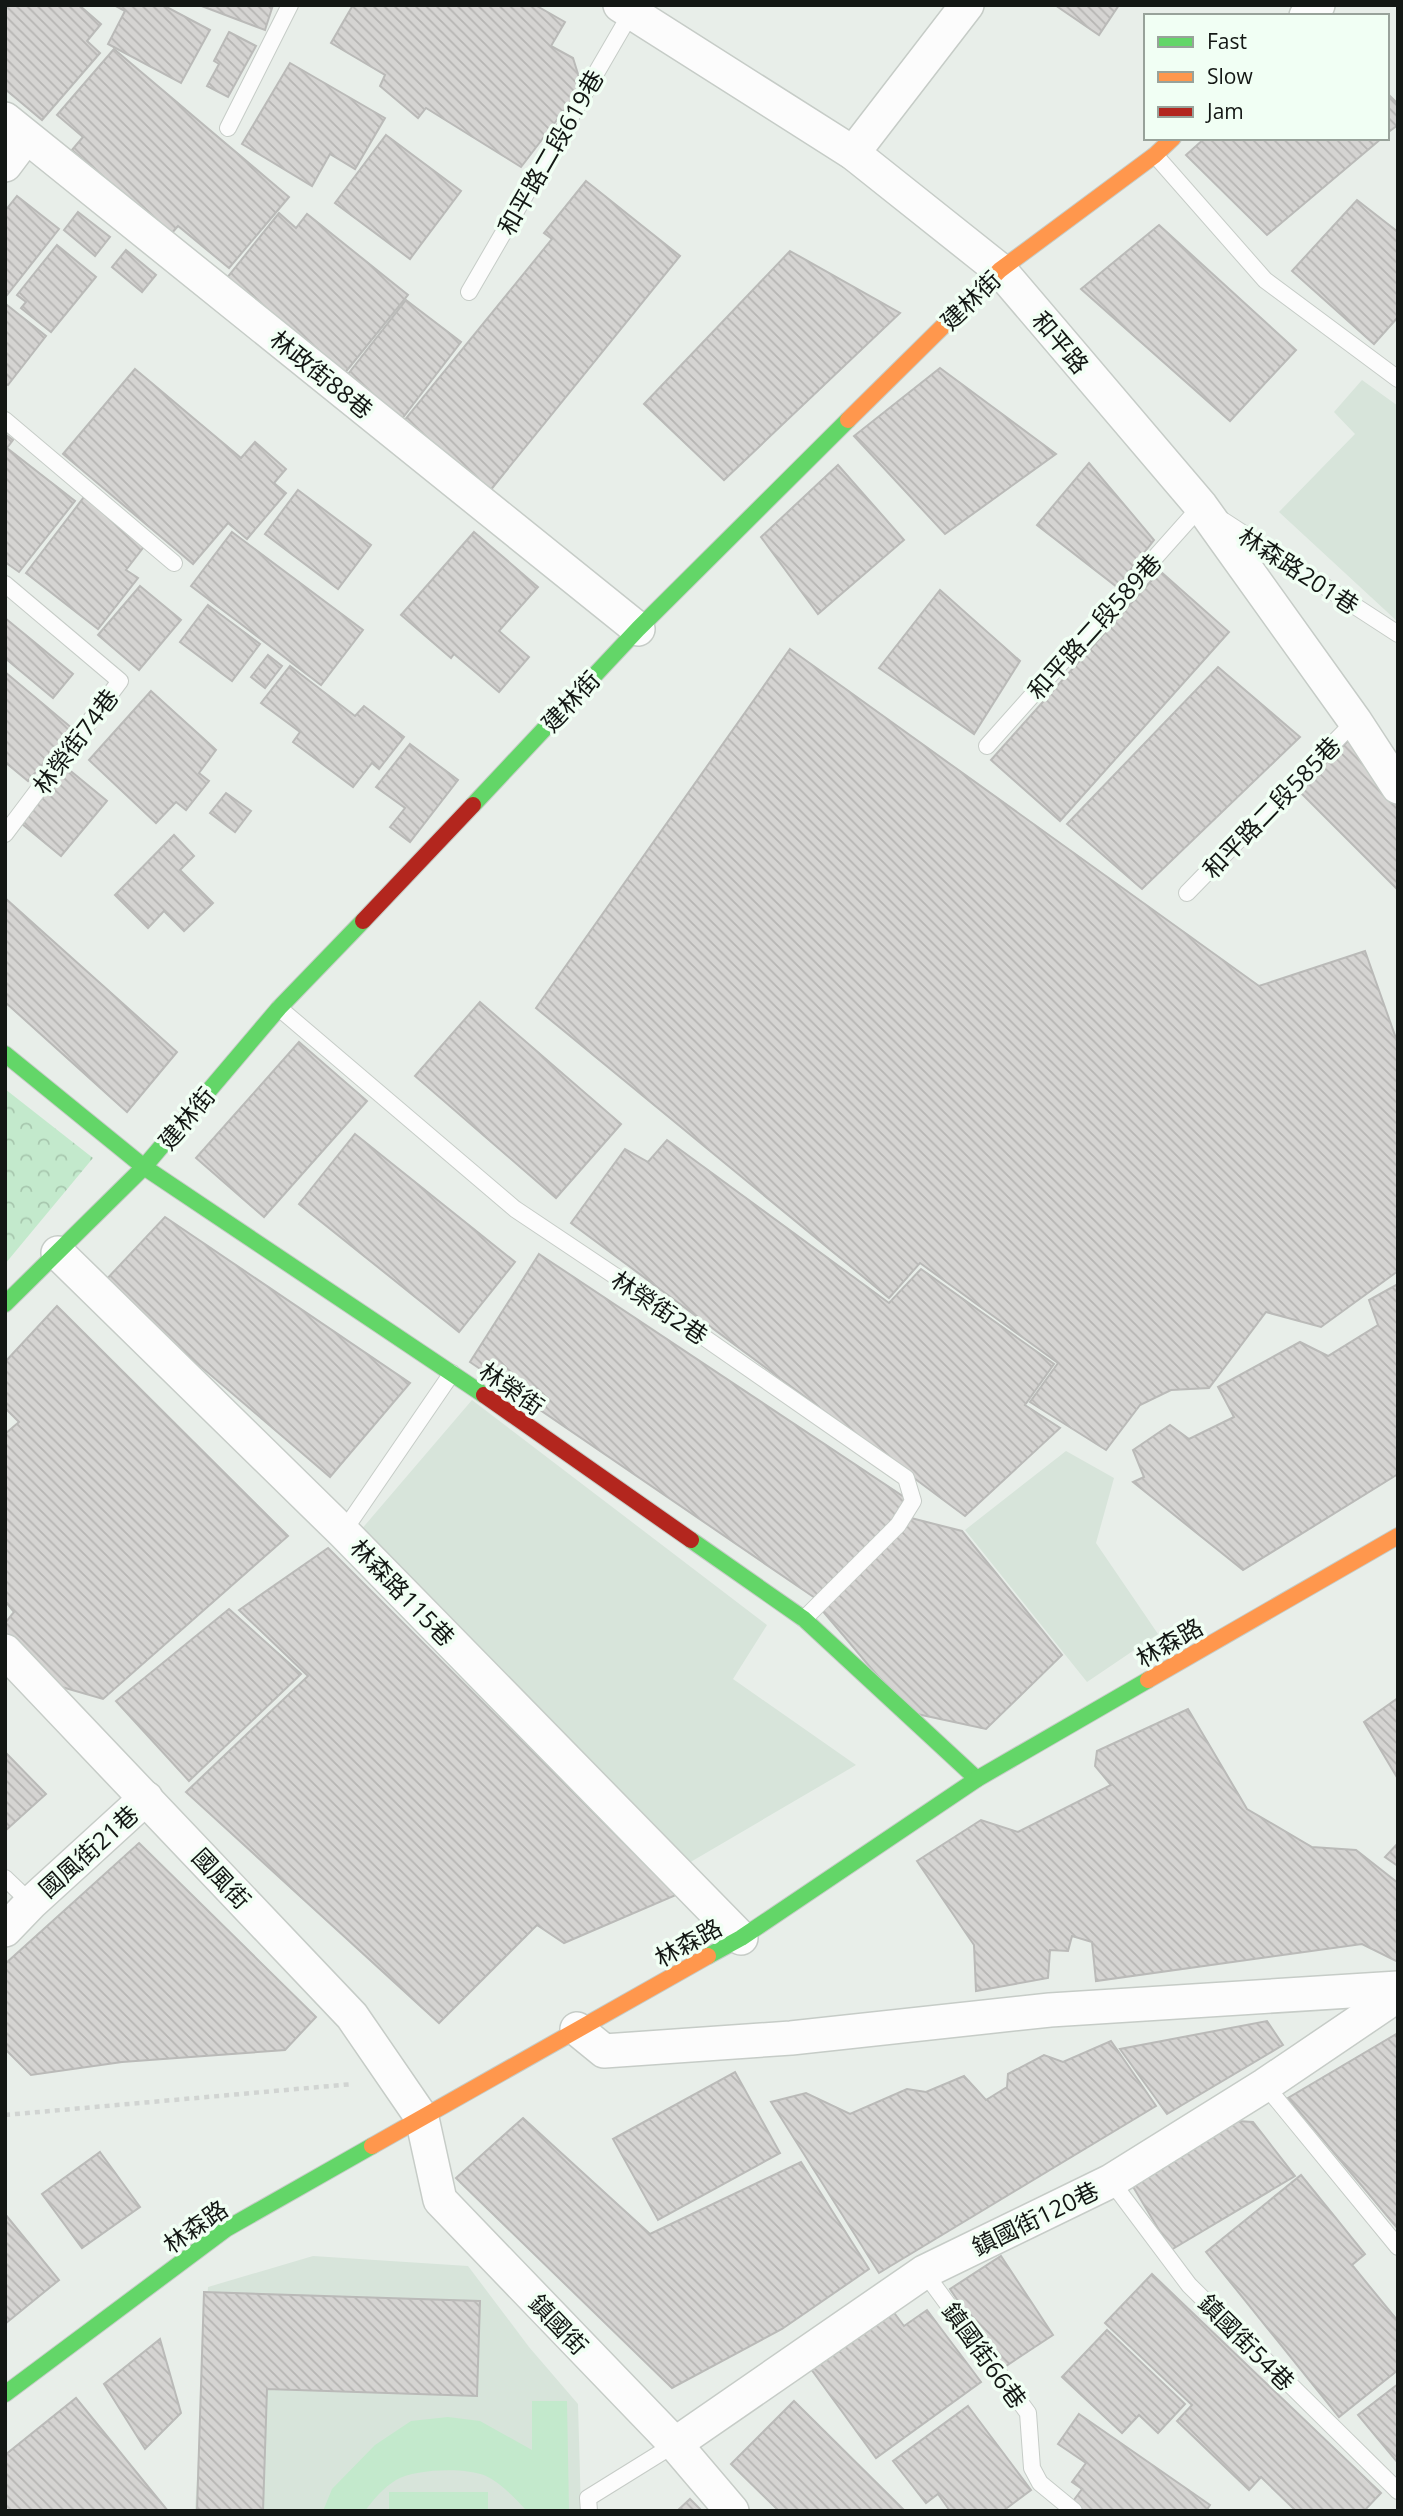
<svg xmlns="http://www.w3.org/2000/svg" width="1403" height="2516" viewBox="0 0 1403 2516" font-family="'Open Sans','Noto Sans TC',sans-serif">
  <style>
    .built { fill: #d7e4da }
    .park { fill: url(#park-crowns) }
    .garden { fill: #c3e9cc }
    .building { fill: url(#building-back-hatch); stroke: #babab8; stroke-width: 2 }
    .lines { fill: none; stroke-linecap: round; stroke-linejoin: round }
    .lane-casing { stroke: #c6ccc7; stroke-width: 18 }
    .street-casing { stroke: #c6ccc7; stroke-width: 36 }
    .fast-casing { stroke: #c6ccc7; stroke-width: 18 }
    .slow-casing { stroke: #c6ccc7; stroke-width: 18 }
    .jam-casing { stroke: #c6ccc7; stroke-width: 18 }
    .path { stroke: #d1d4d2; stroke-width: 4.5; stroke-dasharray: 5 5; stroke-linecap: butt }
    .lane { stroke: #fcfcfc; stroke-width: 16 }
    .street { stroke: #fcfcfc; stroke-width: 33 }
    .fast { stroke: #63d668; stroke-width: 16 }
    .slow { stroke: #ff974d; stroke-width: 16 }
    .jam { stroke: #b3261e; stroke-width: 16 }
    .labels { text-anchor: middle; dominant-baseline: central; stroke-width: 7; stroke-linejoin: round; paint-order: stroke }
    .street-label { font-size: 24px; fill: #131714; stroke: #f1fff4 }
  </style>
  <defs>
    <pattern id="park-crowns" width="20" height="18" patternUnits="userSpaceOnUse" patternTransform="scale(1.75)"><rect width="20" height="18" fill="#c3e9cc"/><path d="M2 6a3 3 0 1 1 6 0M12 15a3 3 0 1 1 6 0" fill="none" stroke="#a7c7ae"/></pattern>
    <pattern id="building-back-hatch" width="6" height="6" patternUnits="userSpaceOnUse" patternTransform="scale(1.75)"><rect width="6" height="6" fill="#d5d4d2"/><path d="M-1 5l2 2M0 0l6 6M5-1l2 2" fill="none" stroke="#b6b5b3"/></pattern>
  </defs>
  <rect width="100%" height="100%" fill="#e8eee9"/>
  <g class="built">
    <polygon points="1362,380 1398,406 1398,622 1279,512 1355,434 1334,412"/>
    <polygon points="472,1400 767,1625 733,1679 856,1765 682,1867 360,1531"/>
    <polygon points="1066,1451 1114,1478 1096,1543 1158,1634 1087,1682 965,1530"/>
    <polygon points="313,2256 468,2266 529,2347 578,2404 581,2511 195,2511 208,2287"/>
  </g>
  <polygon class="park" points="5,1089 93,1158 5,1264"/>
  <g class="garden">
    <path d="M 532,2401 L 567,2401 L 569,2511 L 527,2511 C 515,2498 502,2484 486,2476 C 465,2467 415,2469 396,2480 C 383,2488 374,2499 365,2511 L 323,2511 L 332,2489 L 375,2445 L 411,2421 L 448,2417 L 480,2421 L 532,2450 Z"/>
    <rect x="389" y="2492" width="99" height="19"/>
  </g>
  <g class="building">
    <polygon points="5,5 79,5 101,24 87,41 100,53 42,120 5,89"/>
    <polygon points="114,5 163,5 210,30 181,83 108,44 125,11"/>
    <polygon points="199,5 273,5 265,30"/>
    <polygon points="353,5 535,5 565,22 551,46 573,58 582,87 521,167 426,108 418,118 380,86 385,75 331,43"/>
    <polygon points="1055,5 1119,5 1099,35"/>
    <polygon points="229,32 256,46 228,97 207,86 219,64 214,61"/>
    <polygon points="114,49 289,197 229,268 178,226 171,234 72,150 83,137 57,115"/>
    <polygon points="290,63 385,118 355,169 330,154 312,186 242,144"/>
    <polygon points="1387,93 1398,104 1398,125 1387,133"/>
    <polygon points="386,135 461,191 410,259 335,203"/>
    <polygon points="1205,138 1382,138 1267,235 1186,155"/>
    <polygon points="586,181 680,256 489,492 403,422 552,239 544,233"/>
    <polygon points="17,196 59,229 7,295 5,294 5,211"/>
    <polygon points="1357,200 1398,232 1398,317 1374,344 1292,271"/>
    <polygon points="78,212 110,237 95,256 64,230"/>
    <polygon points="279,213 296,228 307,214 408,295 344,374 226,279"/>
    <polygon points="1159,225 1296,350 1230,421 1081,289"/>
    <polygon points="57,245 96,277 51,332 21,308 26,302 17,295"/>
    <polygon points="126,250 156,275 142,292 112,267"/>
    <polygon points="790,251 900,313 724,480 644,404"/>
    <polygon points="406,300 461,342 401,420 345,378"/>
    <polygon points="7,305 46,336 8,385 5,383 5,308"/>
    <polygon points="940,368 1056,454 945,534 854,436"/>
    <polygon points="135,369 241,458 255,442 286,469 274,483 286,493 247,539 228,523 193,564 63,454"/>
    <polygon points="5,434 13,440 7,448 75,501 19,572 5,562"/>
    <polygon points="1089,463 1154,540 1117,587 1037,525"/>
    <polygon points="838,465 904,540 818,614 761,537"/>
    <polygon points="298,490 371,545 338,589 265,534"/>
    <polygon points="84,497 146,544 126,570 138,578 98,629 26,573"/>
    <polygon points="232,532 363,630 321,685 191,586"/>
    <polygon points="474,532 538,587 499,631 529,657 499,692 454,654 451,658 401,615"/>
    <polygon points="1160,571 1229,632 1060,821 991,760"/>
    <polygon points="140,586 181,620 139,670 98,635"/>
    <polygon points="940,590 1020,661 974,734 879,668"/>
    <polygon points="208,605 260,644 232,681 180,642"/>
    <polygon points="5,618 73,674 53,698 5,658"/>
    <polygon points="790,649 1259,986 1365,951 1398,1044 1398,1271 1321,1327 1266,1312 1209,1388 1171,1390 1140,1405 1106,1450 1030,1402 1058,1363 920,1263 889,1298 536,1008"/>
    <polygon points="268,655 282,666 265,688 251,677"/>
    <polygon points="290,666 355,716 364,706 404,737 379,769 372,763 353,787 293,742 300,732 261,703"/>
    <polygon points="1218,667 1300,737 1142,889 1067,824"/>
    <polygon points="5,672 73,729 28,781 5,762"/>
    <polygon points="151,691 216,750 199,773 209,781 186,810 176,802 156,823 89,760"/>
    <polygon points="1357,732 1398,772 1398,890 1298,790"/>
    <polygon points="410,744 458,780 410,842 390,827 405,808 376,787"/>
    <polygon points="67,768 107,801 61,856 21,823"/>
    <polygon points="226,793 251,811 235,832 210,813"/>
    <polygon points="174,835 194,856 180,870 213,903 184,931 164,911 148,928 115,895"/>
    <polygon points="5,898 177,1052 127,1112 5,1002"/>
    <polygon points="480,1002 621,1124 556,1198 415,1076"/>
    <polygon points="299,1042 367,1101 264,1217 196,1158"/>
    <polygon points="355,1134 515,1262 459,1332 299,1204"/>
    <polygon points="667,1140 889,1303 921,1269 1054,1364 1025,1405 1060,1428 965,1516 571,1223 625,1149 648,1162"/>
    <polygon points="165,1217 410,1383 330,1477 103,1283"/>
    <polygon points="539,1254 910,1501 818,1600 470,1362"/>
    <polygon points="1398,1284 1398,1474 1243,1570 1133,1482 1144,1477 1133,1450 1170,1425 1189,1439 1234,1417 1218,1387 1300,1342 1328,1356 1378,1325 1369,1300"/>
    <polygon points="57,1306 288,1536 103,1699 55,1685 5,1641 5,1623 14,1612 5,1601 5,1434 19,1422 5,1408 5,1362"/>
    <polygon points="911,1518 962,1531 1062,1655 986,1729 908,1712 821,1609"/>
    <polygon points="328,1548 676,1895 564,1943 537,1925 439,2023 186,1792 308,1676 239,1610"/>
    <polygon points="229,1609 301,1674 189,1781 116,1701"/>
    <polygon points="1398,1698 1398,1779 1364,1722"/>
    <polygon points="1188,1709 1247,1809 1312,1847 1356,1850 1398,1883 1398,1962 1362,1944 1096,1981 1092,1942 1072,1936 1068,1951 1050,1950 1048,1978 976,1991 974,1945 917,1861 981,1820 1018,1832 1111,1785 1095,1766 1097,1751"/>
    <polygon points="5,1752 46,1794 5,1831"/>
    <polygon points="139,1843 316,2017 285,2050 122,2062 31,2075 5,2049 5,1964"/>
    <polygon points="1398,1843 1398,1866 1385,1857"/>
    <polygon points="1267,2021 1283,2045 1167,2114 1120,2049"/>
    <polygon points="1398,2033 1398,2229 1288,2098"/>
    <polygon points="1111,2041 1156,2106 879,2273 771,2102 806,2093 850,2114 907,2089 926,2092 964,2076 986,2100 1007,2087 1008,2074 1044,2055 1063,2062"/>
    <polygon points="735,2072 780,2153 658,2220 613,2139"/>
    <polygon points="523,2118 650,2234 801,2162 869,2269 782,2329 672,2388 456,2178"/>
    <polygon points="1221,2120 1253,2122 1295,2176 1171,2250 1132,2185"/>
    <polygon points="100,2152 140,2207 82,2248 42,2194"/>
    <polygon points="1301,2175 1365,2254 1352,2265 1398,2321 1398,2370 1339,2417 1206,2252"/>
    <polygon points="5,2214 59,2280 5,2324"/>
    <polygon points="1001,2256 1053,2335 1003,2368 950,2289"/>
    <polygon points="1152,2274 1381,2493 1364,2511 1296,2511 1261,2477 1249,2490 1177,2421 1192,2405 1105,2323"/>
    <polygon points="204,2292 480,2301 477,2396 267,2389 263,2511 197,2511"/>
    <polygon points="892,2310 904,2326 927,2310 981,2382 876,2458 811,2369"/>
    <polygon points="1107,2330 1185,2404 1158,2433 1139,2415 1122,2433 1062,2377"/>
    <polygon points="160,2339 181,2413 145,2449 104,2384"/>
    <polygon points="1398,2384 1398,2463 1358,2415"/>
    <polygon points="76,2398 168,2511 5,2511 5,2455"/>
    <polygon points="794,2401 905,2511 779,2511 731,2464"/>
    <polygon points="968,2406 1031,2490 1003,2511 950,2511 938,2494 926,2503 893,2461"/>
    <polygon points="1079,2414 1210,2505 1206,2511 1081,2511 1071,2504 1082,2489 1072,2482 1086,2463 1058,2444"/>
    <polygon points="690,2499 702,2511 677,2511"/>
  </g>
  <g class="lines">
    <g class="lane-casing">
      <g id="lane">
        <polyline points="228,128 290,5"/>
        <polyline points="1155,155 1265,280 1398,379"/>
        <polyline points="469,292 631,13"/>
        <polyline points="5,420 174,563"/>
        <polyline points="1224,521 1398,634"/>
        <polyline points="5,584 120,681 5,834"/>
        <polyline points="987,746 1201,506 1205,509"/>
        <polyline points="1187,893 1355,721"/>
        <polyline points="279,1008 515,1209 636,1290 906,1478 913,1501 898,1525 804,1619"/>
        <polyline points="343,1532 452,1373"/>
        <polyline points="5,1878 31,1903"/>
        <polyline points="1265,2085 1398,2247"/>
        <polyline points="1111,2181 1189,2285 1398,2491"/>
        <polyline points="924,2272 1028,2413 1032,2468 1040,2483 1074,2511"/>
        <polyline points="589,2511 588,2498 675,2444"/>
      </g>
    </g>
    <g class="street-casing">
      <g id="street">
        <polyline points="620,5 853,153 1000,270 1201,506 1355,721 1398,787"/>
        <polyline points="1306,16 1318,5"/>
        <polyline points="5,119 638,629"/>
        <polyline points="853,153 967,5"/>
        <polyline points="5,165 26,137"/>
        <polyline points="58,1253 343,1532 741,1938"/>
        <polyline points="5,1651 352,2016 422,2118 440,2200 675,2444 732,2511"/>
        <polyline points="5,1930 31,1903 146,1798"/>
        <polyline points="577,2029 604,2051 791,2038 1050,2010 1398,1988"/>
        <polyline points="675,2444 924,2272 1111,2181 1265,2085 1398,1995"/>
      </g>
    </g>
    <g class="fast-casing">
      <g id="fast">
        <polyline points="473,805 638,629 848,420"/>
        <polyline points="5,1054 144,1167 484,1395"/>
        <polyline points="5,1304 144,1167 279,1008 363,921"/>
        <polyline points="691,1540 804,1619 977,1779"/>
        <polyline points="708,1956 741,1938 977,1779 1148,1680"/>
        <polyline points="5,2394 226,2229 372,2146"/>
      </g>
    </g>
    <g class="slow-casing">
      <g id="slow">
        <polyline points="848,420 1000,270 1155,155 1173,138"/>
        <polyline points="1148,1680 1398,1536"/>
        <polyline points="372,2146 708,1956"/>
      </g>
    </g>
    <g class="jam-casing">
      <g id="jam">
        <polyline points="363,921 473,805"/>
        <polyline points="484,1395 691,1540"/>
      </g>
    </g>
    <polyline class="path" points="5,2115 353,2084"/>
    <use href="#lane" class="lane"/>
    <use href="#street" class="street"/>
    <use href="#fast" class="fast"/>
    <use href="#slow" class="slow"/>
    <use href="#jam" class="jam"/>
  </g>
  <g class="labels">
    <g class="street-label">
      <text transform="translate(550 152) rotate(-60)">和平路二段619巷</text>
      <text transform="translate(970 300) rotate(-44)">建林街</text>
      <text transform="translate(1061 342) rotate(50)">和平路</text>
      <text transform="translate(322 374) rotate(39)">林政街88巷</text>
      <text transform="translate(1299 570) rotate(33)">林森路201巷</text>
      <text transform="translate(1094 626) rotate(-48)">和平路二段589巷</text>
      <text transform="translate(570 701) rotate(-47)">建林街</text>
      <text transform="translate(75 741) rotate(-53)">林榮街74巷</text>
      <text transform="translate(1271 807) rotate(-46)">和平路二段585巷</text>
      <text transform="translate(186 1118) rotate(-50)">建林街</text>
      <text transform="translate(660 1307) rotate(34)">林榮街2巷</text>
      <text transform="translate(512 1388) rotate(35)">林榮街</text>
      <text transform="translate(403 1592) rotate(46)">林森路115巷</text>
      <text transform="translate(1169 1642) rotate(-30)">林森路</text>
      <text transform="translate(88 1851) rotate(-42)">國風街21巷</text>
      <text transform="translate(222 1878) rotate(47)">國風街</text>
      <text transform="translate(688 1942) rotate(-29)">林森路</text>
      <text transform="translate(1035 2218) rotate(-26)">鎮國街120巷</text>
      <text transform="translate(195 2226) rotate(-35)">林森路</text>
      <text transform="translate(559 2324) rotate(46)">鎮國街</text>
      <text transform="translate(1247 2342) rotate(45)">鎮國街54巷</text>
      <text transform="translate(985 2355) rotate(54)">鎮國街66巷</text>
    </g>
  </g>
  <rect width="1403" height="2516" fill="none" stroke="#131714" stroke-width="14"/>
  <rect x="1144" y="14" width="245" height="126" fill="#f1fff4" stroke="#98a29a" stroke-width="2"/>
  <rect x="1158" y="37" width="35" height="10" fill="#63d668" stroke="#98a29a" stroke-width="2"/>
  <text x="1207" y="49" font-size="21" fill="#131714">Fast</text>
  <rect x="1158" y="72" width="35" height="10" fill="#ff974d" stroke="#98a29a" stroke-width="2"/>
  <text x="1207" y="84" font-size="21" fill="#131714">Slow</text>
  <rect x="1158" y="107" width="35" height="10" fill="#b3261e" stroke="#98a29a" stroke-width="2"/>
  <text x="1207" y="119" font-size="21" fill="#131714">Jam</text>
</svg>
